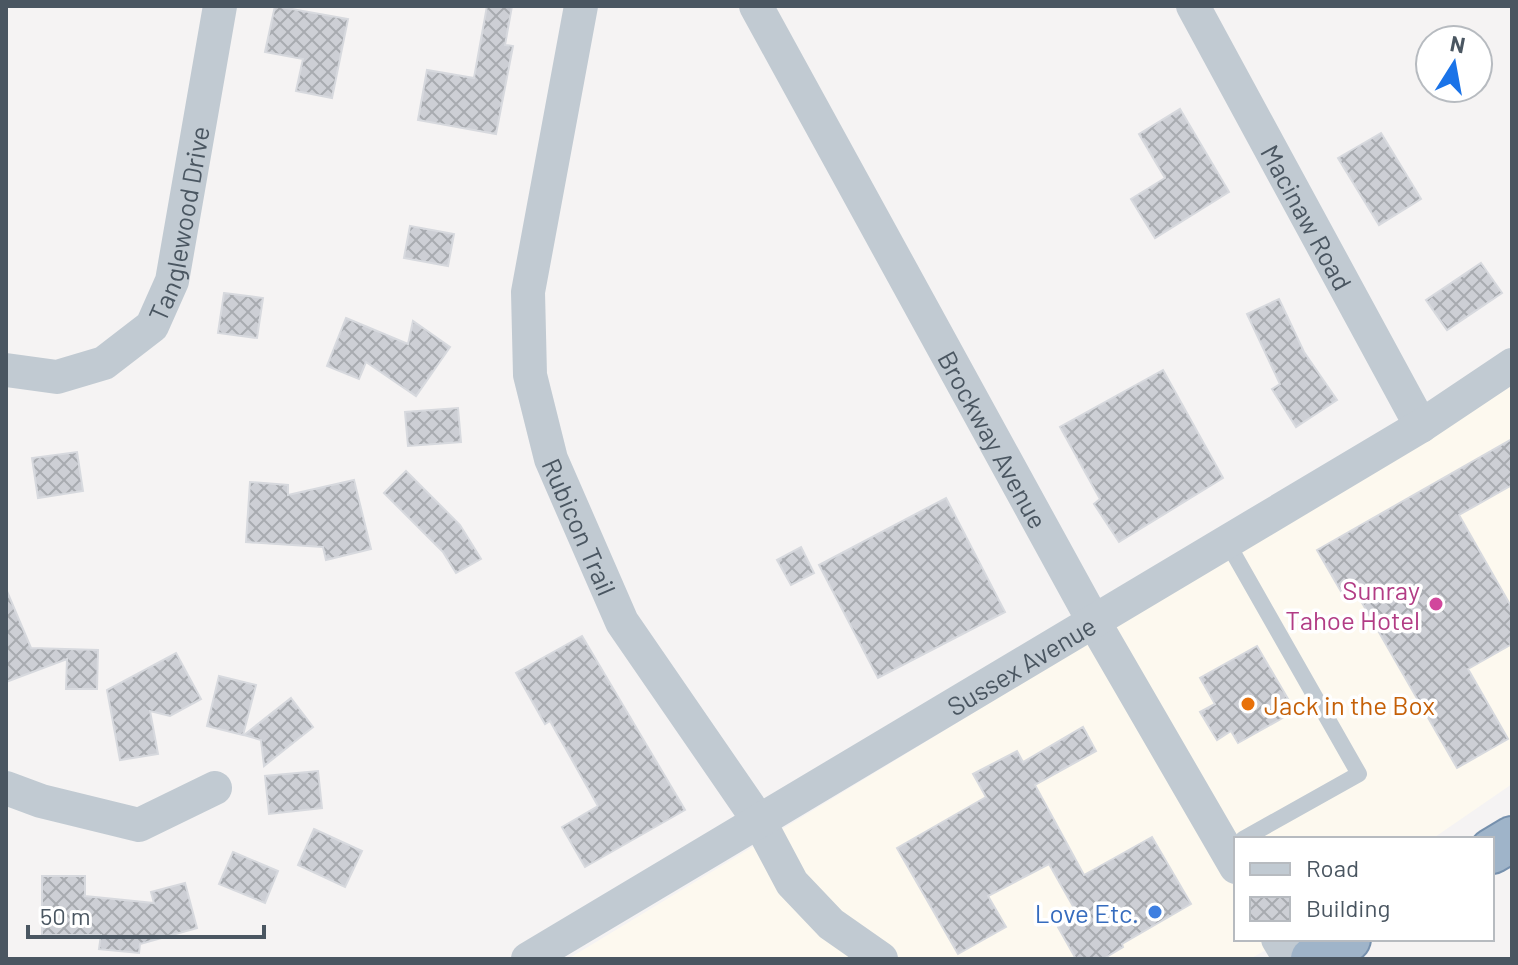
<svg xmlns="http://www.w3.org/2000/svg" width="1518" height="965" viewBox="0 0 1518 965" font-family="Barlow,sans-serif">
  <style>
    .commercial { fill: #fdf9ef }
    .building { fill: url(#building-cross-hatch); stroke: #d7d9de; stroke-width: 2 }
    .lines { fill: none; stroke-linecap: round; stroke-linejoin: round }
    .trunk-casing { stroke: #7690ad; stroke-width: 48 }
    .service { stroke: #c1cad2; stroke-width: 16 }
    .minor { stroke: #c1cad2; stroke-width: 34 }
    .trunk { stroke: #9fb4c9; stroke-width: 44 }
    .hotel-dot { fill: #d1479c; stroke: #fff; stroke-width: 3 }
    .food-dot { fill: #e8710a; stroke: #fff; stroke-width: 3 }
    .shop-dot { fill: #3f7fe0; stroke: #fff; stroke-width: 3 }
    .labels { text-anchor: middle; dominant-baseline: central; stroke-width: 7; stroke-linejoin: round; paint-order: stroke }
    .street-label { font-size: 26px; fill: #4a5661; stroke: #fff }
    .hotel-label { font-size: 26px; fill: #b23c85; stroke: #fff; text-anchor: end }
    .food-label { font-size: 26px; fill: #c56008; stroke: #fff; text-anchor: start }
    .shop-label { font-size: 26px; fill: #366cbe; stroke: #fff; text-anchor: end }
  </style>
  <defs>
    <pattern id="building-cross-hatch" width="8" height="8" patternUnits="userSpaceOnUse" patternTransform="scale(2)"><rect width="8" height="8" fill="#cdcfd5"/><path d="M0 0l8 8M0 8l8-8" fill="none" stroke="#a8abb0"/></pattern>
  </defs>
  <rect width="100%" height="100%" fill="#f5f3f3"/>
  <polygon class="commercial" points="1512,386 1512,784 1432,839 1236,839 1236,939 1285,939 1250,959 568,959"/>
  <g class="building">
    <polygon points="275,6 348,19 332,98 296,91 303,59 265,52"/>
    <polygon points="487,6 512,6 505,45 513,46 496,134 418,120 427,70 474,78"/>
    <polygon points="1180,109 1229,192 1155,238 1131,199 1165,178 1139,134"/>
    <polygon points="1381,133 1421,199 1379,225 1338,158"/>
    <polygon points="410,226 454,234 448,266 404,258"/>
    <polygon points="1481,263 1502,293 1447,330 1426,300"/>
    <polygon points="224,293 263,298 257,338 218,333"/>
    <polygon points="1279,299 1304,352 1337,400 1296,427 1272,389 1280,384 1247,314"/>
    <polygon points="346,318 408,344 413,321 450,347 416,396 366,362 359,379 327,366"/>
    <polygon points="1163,370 1223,478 1119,542 1094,504 1100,499 1060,427"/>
    <polygon points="458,408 461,442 408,446 405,412"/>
    <polygon points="1512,439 1512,485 1459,515 1512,608 1512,644 1468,669 1508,739 1457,768 1357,594 1346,600 1317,550"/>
    <polygon points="77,452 83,491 38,498 32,458"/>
    <polygon points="406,471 460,525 481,559 456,573 443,552 384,493"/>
    <polygon points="354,480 371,549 326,560 323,547 246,542 250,482 288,485 288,495"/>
    <polygon points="946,498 1005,612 878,678 819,565"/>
    <polygon points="801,547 814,573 791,585 777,560"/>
    <polygon points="6,589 31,648 98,650 97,689 66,689 67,659 6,682"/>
    <polygon points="582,636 685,810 585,867 562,827 598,806 550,721 545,724 516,673"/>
    <polygon points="1257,646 1295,711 1238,743 1231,731 1217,740 1200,712 1215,704 1200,678"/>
    <polygon points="176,653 201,699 170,716 150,711 158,754 120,760 107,690"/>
    <polygon points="219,676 256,685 243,735 207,726"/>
    <polygon points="291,698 313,727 264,766 261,740 244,735"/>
    <polygon points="1083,727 1096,751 1035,785 1084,875 1152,837 1191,904 1122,944 1123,947 1103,959 1076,959 1058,927 1078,915 1049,864 988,896 1006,927 958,954 897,848 986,797 973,774 1017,751 1023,762"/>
    <polygon points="318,771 322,808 269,814 265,776"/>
    <polygon points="314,829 362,851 345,887 298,865"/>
    <polygon points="233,852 278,871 265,903 219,884"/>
    <polygon points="42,876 85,876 85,896 154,903 151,892 185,883 197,928 140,944 139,953 99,949 101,935 42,935"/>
  </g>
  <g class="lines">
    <g class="trunk-casing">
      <g id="trunk">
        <polyline points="1492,851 1512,839"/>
        <polyline points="1313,959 1348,939"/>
      </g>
    </g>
    <polyline class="service" points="1227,542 1359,774 1243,839"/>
    <g class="minor">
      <path id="s1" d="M 581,6 L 528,292 L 530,375 L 551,459 L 622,622 L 759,821 L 792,883 L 831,924 L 881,959"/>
      <path id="s2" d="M 756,6 L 1094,622 L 1236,867"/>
      <path id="s3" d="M 1193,6 L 1421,426"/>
      <path id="s4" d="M 6,370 L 57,377 L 104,363 L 152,326 L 172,281 L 220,6"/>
      <polyline points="6,788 41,801 139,825 215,788"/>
      <polyline points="1278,939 1290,959"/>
      <path id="s5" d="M 528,959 L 1421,426 L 1512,365"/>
    </g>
    <use href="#trunk" class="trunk"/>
  </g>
  <circle class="hotel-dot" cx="1436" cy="604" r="8"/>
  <circle class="food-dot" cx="1248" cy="704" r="8"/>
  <circle class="shop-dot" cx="1155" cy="912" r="8"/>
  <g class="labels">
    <g class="street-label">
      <text stroke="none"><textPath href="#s3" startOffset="240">Macinaw Road</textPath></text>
      <text stroke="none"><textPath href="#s4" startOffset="268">Tanglewood Drive</textPath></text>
      <text stroke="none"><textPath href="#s2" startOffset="494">Brockway Avenue</textPath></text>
      <text stroke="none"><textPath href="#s1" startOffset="534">Rubicon Trail</textPath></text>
      <text stroke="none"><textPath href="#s5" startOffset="574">Sussex Avenue</textPath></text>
    </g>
    <g class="hotel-label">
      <text x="1420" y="589">Sunray<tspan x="1420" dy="30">Tahoe Hotel</tspan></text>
    </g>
    <g class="food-label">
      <text x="1264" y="704">Jack in the Box</text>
    </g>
    <g class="shop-label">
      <text x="1139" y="912">Love Etc.</text>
    </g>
  </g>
  <rect width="1518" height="965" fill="none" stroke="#4a5661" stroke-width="16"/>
  <rect x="1234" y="837" width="260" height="104" fill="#ffffff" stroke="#b7bbc0" stroke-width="2"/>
  <rect x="1250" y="863" width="40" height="12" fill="#c1cad2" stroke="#b7bbc0" stroke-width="2"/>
  <text x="1306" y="877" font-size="24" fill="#4a5661">Road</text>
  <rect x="1250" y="897" width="40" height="24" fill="url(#building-cross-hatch)" stroke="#b7bbc0" stroke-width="2"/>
  <text x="1306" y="917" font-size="24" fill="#4a5661">Building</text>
  <g transform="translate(1454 64) rotate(11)"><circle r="38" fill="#ffffff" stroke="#b7bbc0" stroke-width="2"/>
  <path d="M0-6L14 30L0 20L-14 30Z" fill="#1a73e8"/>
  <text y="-12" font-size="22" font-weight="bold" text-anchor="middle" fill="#4a5661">N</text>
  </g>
  <path d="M28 925v12h236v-12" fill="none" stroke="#4a5661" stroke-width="4"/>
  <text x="40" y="925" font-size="24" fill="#4a5661" stroke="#ffffff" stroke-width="6" paint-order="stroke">50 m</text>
</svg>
